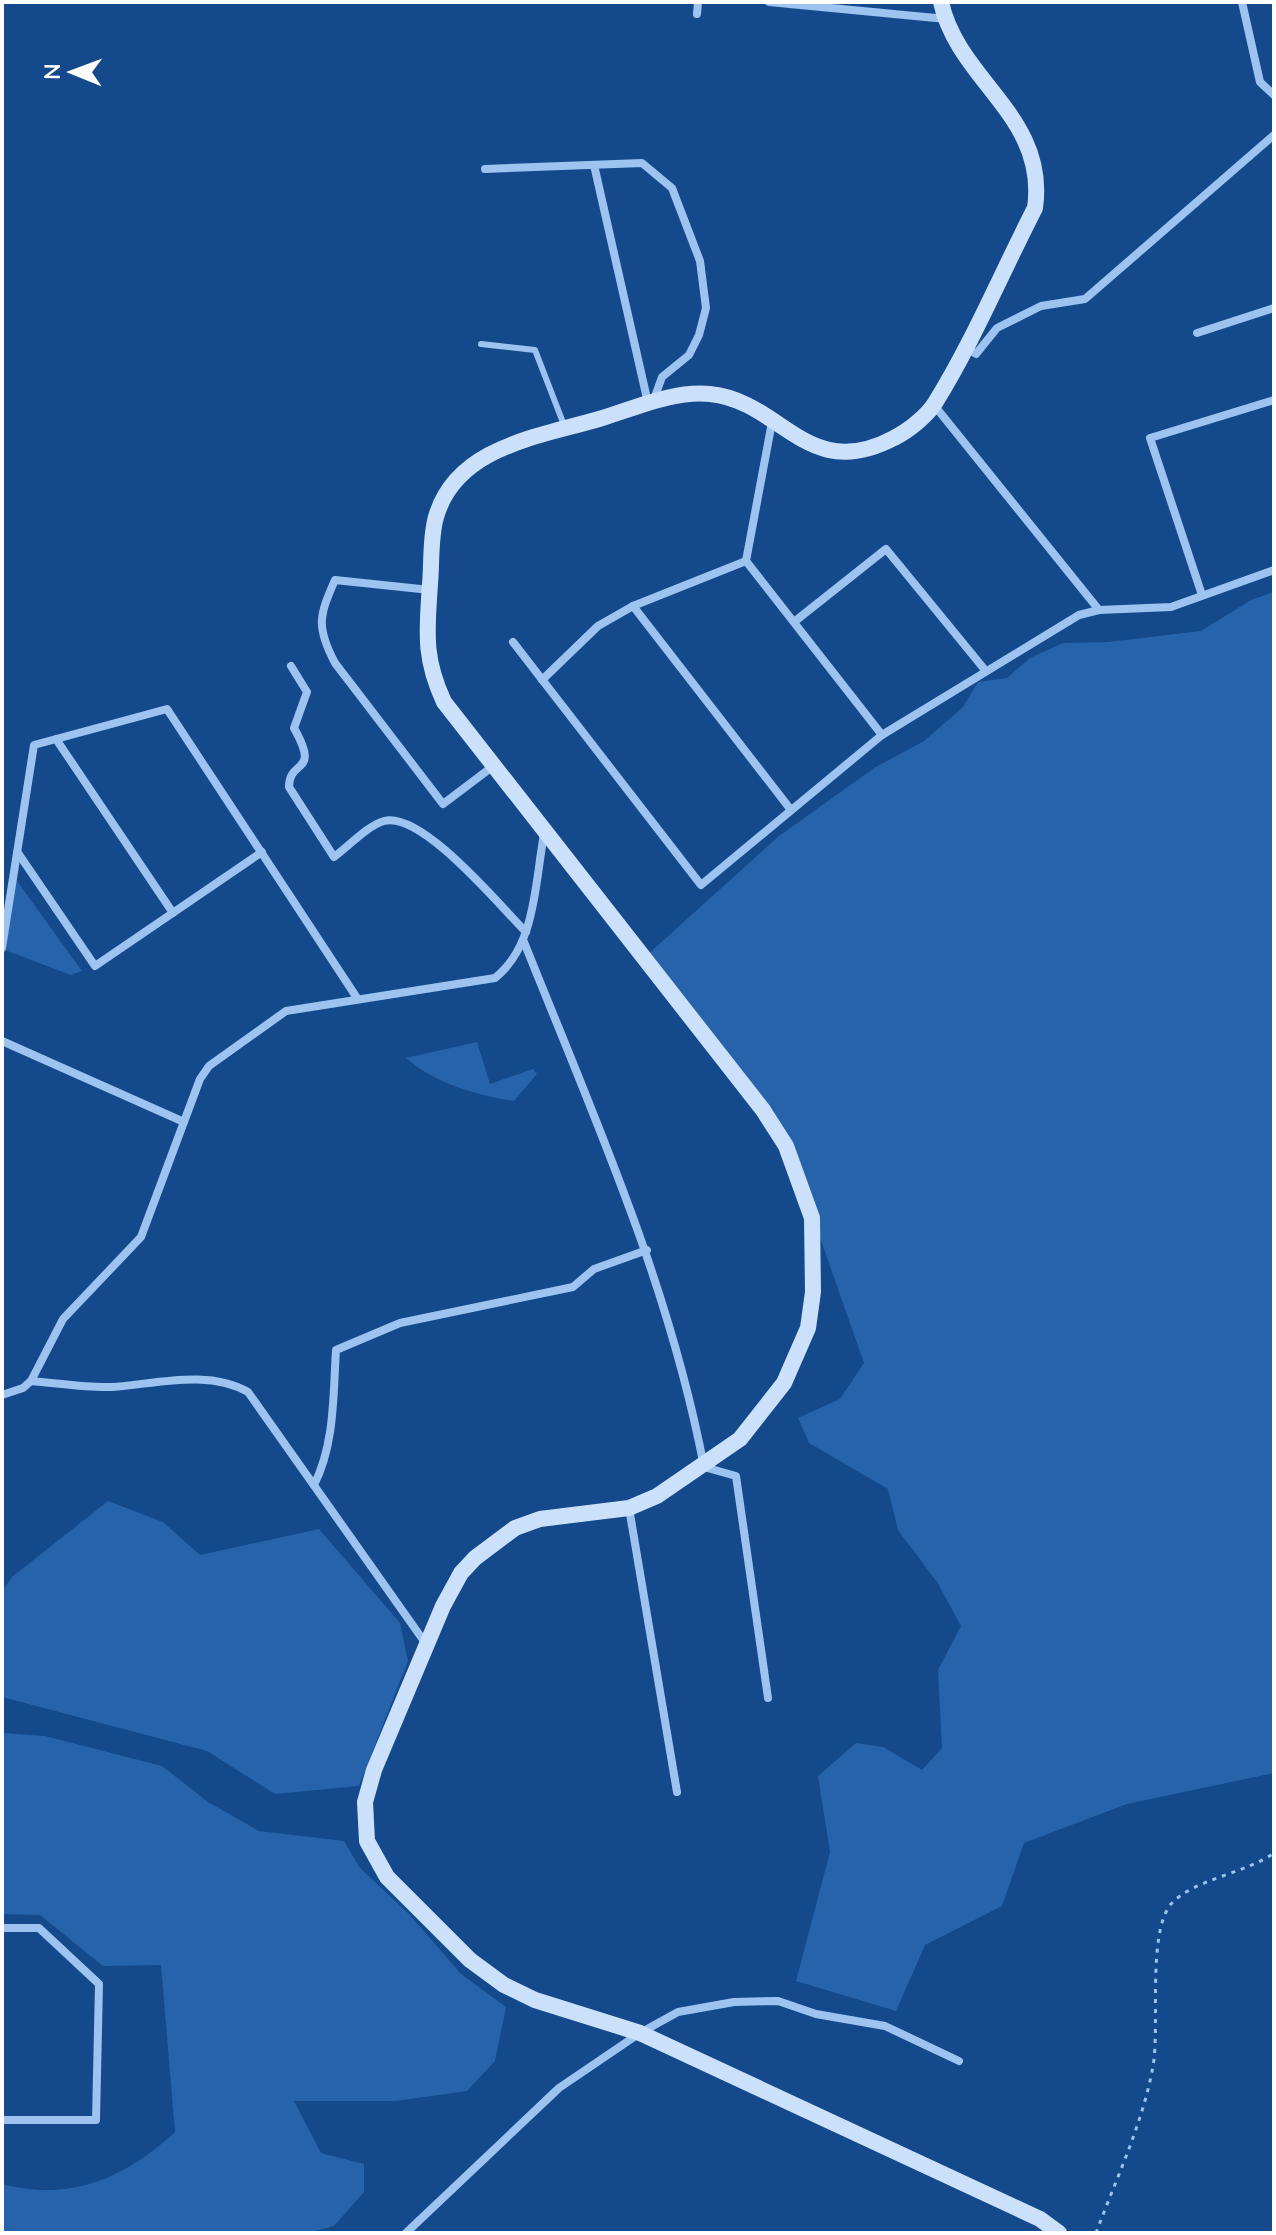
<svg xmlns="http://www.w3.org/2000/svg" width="1276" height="2235" viewBox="0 0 1276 2235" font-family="'Nunito Sans',sans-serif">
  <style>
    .green { fill: #2763aa }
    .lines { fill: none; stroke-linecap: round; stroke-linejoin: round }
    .path { stroke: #9dc3f0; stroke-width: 3; stroke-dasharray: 4 6; stroke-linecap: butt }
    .lane { stroke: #9dc3f0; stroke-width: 6 }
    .street { stroke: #9dc3f0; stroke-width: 8 }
    .secondary { stroke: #cbe0fb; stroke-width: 16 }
  </style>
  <rect width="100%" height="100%" fill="#14498b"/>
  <g class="green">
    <polygon points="1274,592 1274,1773 1127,1804 1024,1843 1002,1906 925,1945 896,2011 796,1981 830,1852 818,1776 856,1743 883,1747 922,1770 942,1748 938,1670 961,1626 937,1582 898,1530 888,1489 809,1443 798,1418 840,1399 864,1363 804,1192 778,1133 646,956 779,836 874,768 924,741 963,707 978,682 1007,678 1030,658 1063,643 1108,642 1201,631 1251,600"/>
    <polygon points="14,877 82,971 71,975 2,949"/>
    <path d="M 477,1042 L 490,1084 L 533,1069 L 537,1074 L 514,1101 C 476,1095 436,1084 406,1058 Z"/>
    <polygon points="108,1501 163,1522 200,1555 319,1529 400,1623 408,1661 359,1786 275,1794 207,1751 2,1697 2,1591 12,1577"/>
    <path d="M 2,1733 L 45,1736 L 162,1766 L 208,1802 L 259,1831 L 344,1841 L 360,1868 L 409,1914 L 461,1974 L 506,2007 L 495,2061 L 467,2091 L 396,2101 L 294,2101 L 321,2153 L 364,2164 L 364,2192 L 334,2226 L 308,2233 L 2,2233 L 2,2184 C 71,2202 125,2178 175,2132 L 161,1965 L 103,1966 L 40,1915 L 2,1914 Z"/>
  </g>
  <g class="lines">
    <path class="path" d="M 1096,2233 C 1116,2179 1143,2123 1153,2066 C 1160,2028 1147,1933 1171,1904 C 1192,1880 1246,1873 1274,1853"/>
    <polyline class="lane" points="481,344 535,350 564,425"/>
    <g class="street">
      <polyline points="769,2 946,19"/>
      <polyline points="1242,2 1260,82 1274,95"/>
      <polyline points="697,14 698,2"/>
      <polyline points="594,165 648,403"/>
      <polyline points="485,169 642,163 672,188 700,261 706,308 699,335 689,355 662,377 653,402"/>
      <polyline points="1197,333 1274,308"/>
      <polyline points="965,347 976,354 997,328 1041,306 1085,299 1274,135"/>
      <polyline points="934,405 1099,610"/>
      <polyline points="772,422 746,561 882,735"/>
      <path d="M 430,590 L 335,580 C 319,616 316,627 335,663 L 443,804 L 492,767"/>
      <polyline points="1202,595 1150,438 1274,400"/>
      <polyline points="633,606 791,810"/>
      <polyline points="794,622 886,549 985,670"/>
      <polyline points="513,642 701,885 882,735 1079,615 1099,610 1171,607 1274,570"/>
      <path d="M 291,666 L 307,692 L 294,728 C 321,776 289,758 289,787 L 334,857 C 349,846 367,826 384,821 C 422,811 499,905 526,932"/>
      <polyline points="542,680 598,626 633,606 746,561"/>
      <polyline points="56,739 173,913"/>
      <polyline points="18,853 95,966 262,852"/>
      <path d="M 524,942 C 593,1115 669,1283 704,1467 L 736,1476 L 768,1698"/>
      <polyline points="2,948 34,745 167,709 357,998"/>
      <polyline points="2,1041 184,1122"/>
      <path d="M 31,1381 C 57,1383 86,1388 112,1387 C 156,1384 208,1369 248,1392 L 426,1644"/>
      <path d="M 2,1395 L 23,1388 L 31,1381 L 63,1319 L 141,1237 L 200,1079 L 209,1066 L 286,1011 L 495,978 C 536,946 535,882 544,834"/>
      <path d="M 314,1485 C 335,1444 333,1395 336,1350 L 400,1323 L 573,1287 L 594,1269 L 647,1250"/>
      <polyline points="629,1508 677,1792"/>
      <polyline points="2,1928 39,1928 99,1984 96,2120 2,2120"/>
      <polyline points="406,2233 559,2088 640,2033 678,2012 734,2002 778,2001 816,2014 885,2026 959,2061"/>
    </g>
    <path class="secondary" d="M 941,2 C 958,81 1048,116 1035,208 C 1002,272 973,342 935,403 C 927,416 908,431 894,438 C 807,484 782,401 710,394 C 674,390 633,409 599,419 C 538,437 456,447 436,517 C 430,538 432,562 430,584 C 427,631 423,657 444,702 L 763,1110 L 786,1146 L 812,1218 L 813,1292 L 808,1328 L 784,1383 L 740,1439 L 657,1496 L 629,1508 L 540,1519 L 515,1528 L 475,1558 L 461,1573 L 443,1606 L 374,1770 L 365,1802 L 367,1841 L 387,1877 L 470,1960 L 504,1985 L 535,2000 L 640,2033 L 1040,2219 L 1059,2233"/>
  </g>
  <rect width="1276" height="2235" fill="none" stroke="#ffffff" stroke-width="8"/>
  <g transform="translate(72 72) rotate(271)" stroke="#14498b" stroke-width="6" paint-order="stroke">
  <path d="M0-6L14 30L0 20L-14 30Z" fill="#ffffff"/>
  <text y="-12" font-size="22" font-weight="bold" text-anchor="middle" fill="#ffffff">N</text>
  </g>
</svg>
